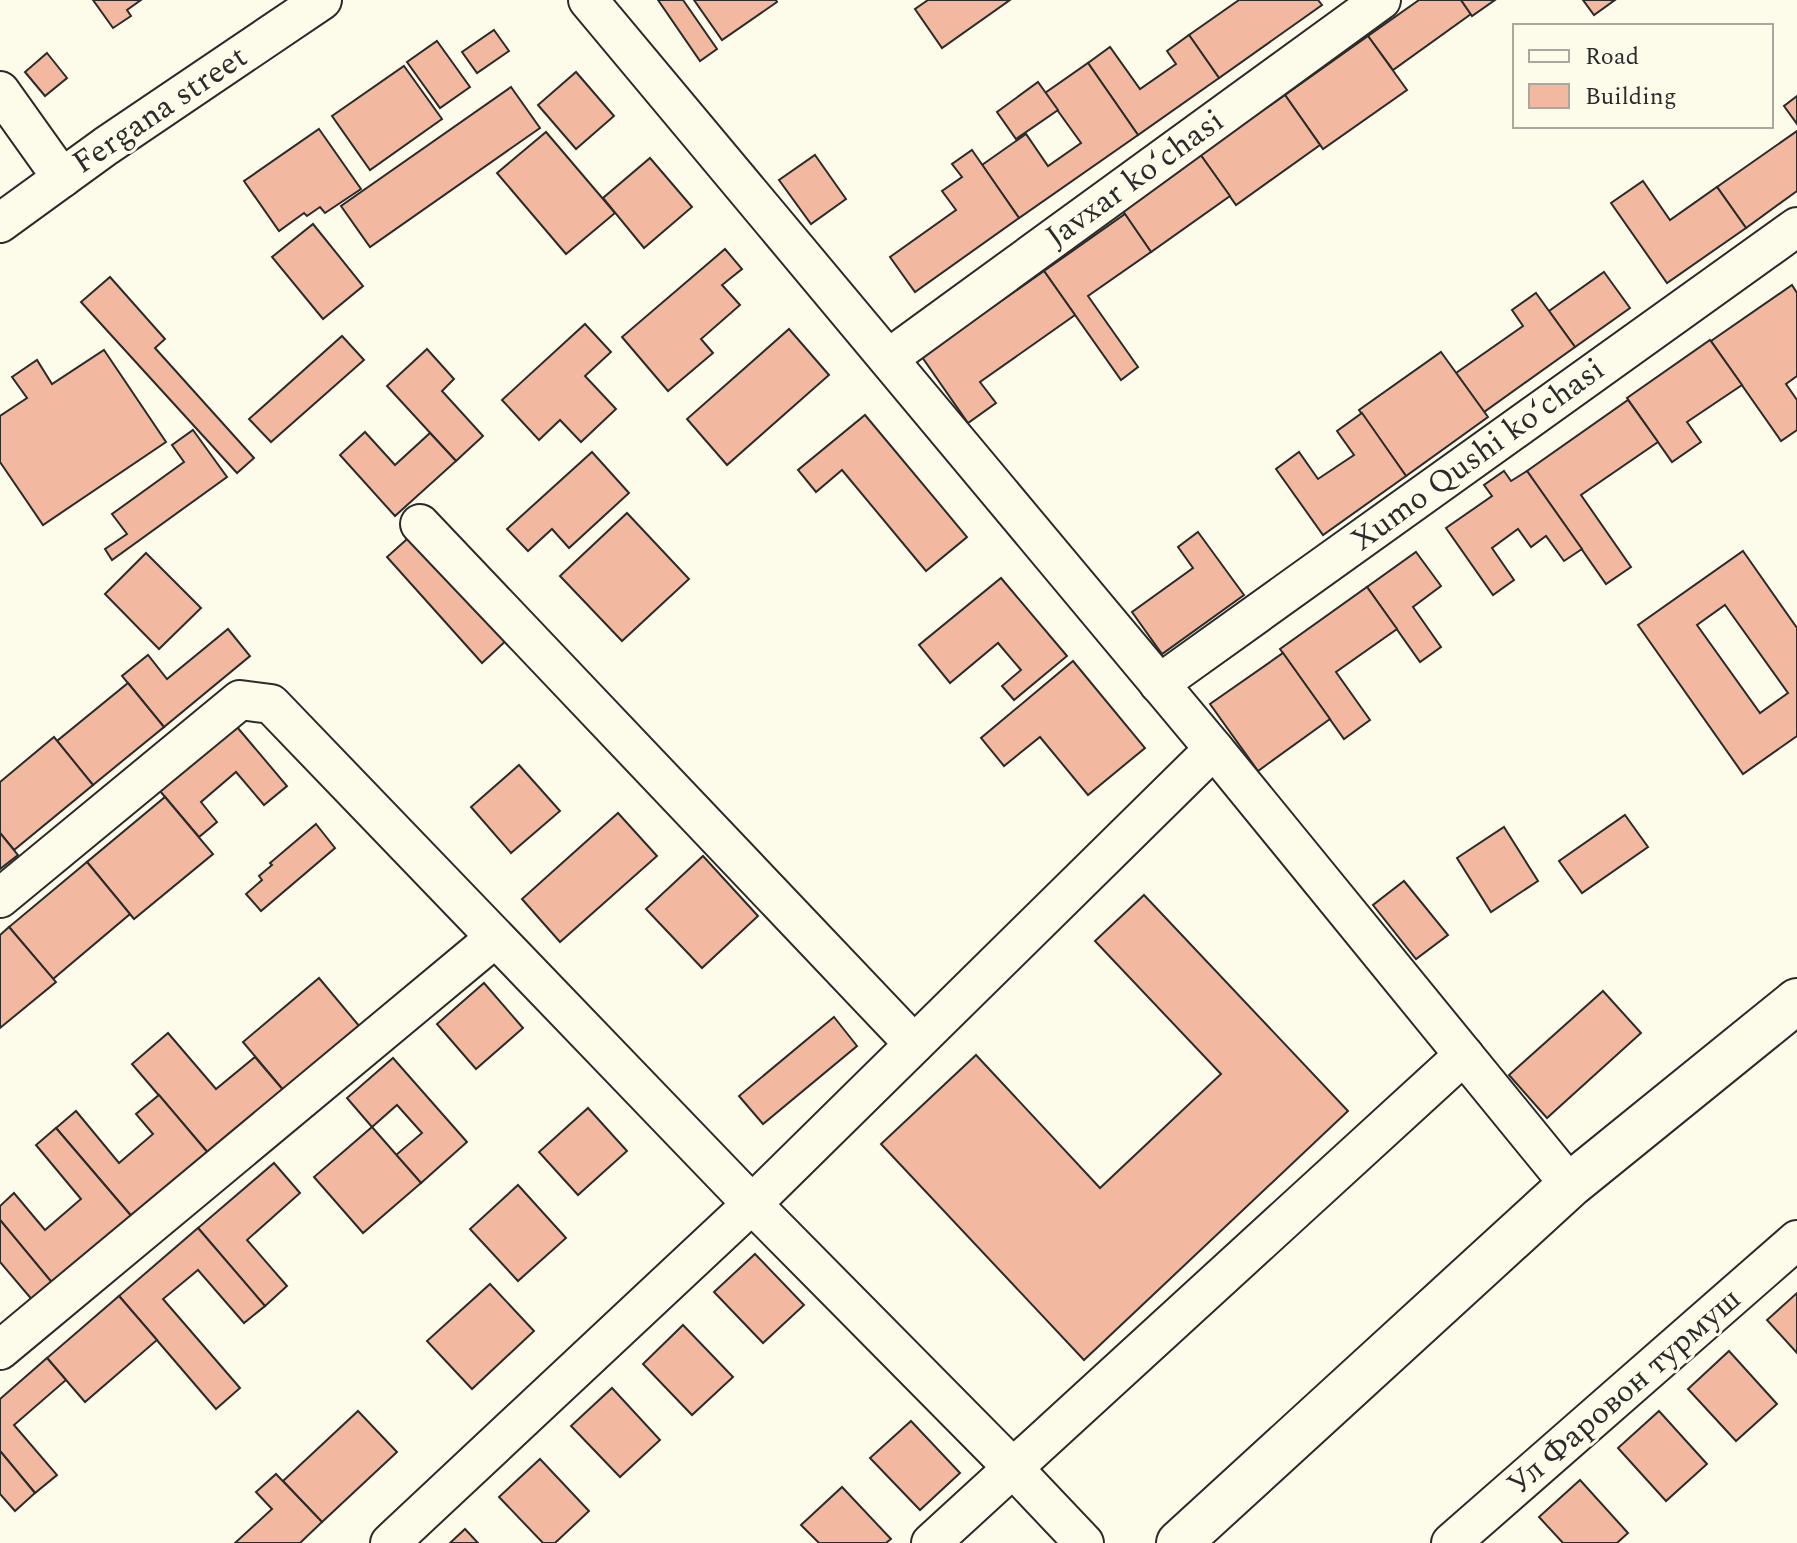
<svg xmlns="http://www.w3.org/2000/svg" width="1797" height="1543" viewBox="0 0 1797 1543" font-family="Spectral,serif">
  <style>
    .building { fill: #f2b8a0; stroke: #2b2b2b; stroke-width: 2; fill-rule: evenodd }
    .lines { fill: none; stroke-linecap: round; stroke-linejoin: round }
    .minor-casing { stroke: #2b2b2b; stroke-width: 42 }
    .major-casing { stroke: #2b2b2b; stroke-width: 48 }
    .minor { stroke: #fdfbea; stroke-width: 38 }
    .major { stroke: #fdfbea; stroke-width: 44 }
    .labels { text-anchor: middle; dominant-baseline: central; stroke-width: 6; stroke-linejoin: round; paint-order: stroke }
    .street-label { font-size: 32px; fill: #2b2b2b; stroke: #fdfbea }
  </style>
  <rect width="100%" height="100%" fill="#fdfbea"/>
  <g class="building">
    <polygon points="93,0 141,0 127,10 131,16 113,28"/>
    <polygon points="658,0 683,0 717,49 700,61"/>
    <polygon points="694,0 776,0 777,2 722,40"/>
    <polygon points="928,0 1010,0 942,48 915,9"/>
    <polygon points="1239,0 1318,0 1322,5 1219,78 1189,35"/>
    <polygon points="1419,0 1461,0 1471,14 1393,70 1368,36"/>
    <polygon points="1461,0 1495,0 1472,16"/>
    <polygon points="1583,0 1615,0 1594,15"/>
    <polygon points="494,30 509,51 477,73 462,52"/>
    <polygon points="1189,35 1219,78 1138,135 1088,63 1110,47 1140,89 1176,64 1167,51"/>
    <polygon points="1368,36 1407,90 1323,149 1285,95"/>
    <polygon points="437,41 470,87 440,108 407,62"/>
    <polygon points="47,53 67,78 45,96 25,72"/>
    <polygon points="1088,63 1138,135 1019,218 982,165 1026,134 1048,166 1081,143 1045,93"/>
    <polygon points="404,66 442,119 370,170 332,116"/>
    <polygon points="576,72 614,116 576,149 538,105"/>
    <polygon points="1038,82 1058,110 1016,139 997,112"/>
    <polygon points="511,87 540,128 370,247 341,206"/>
    <polygon points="1285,95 1320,145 1236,205 1200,154"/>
    <polygon points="1797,96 1797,124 1784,106"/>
    <polygon points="319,129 361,189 325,213 320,207 307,216 304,213 279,231 244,181"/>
    <polygon points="1797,131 1797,191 1746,228 1717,187"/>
    <polygon points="546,132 615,213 566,254 497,173"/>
    <polygon points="972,150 1019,218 915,292 890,257 956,210 942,191 962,177 952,164"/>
    <polygon points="1200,154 1230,196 1151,252 1122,210"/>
    <polygon points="815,155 846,199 811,224 779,180"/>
    <polygon points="650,158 692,207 644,248 603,198"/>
    <polygon points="1643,181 1670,220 1717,187 1746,228 1667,283 1611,203"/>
    <polygon points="1125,214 1151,252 1088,296 1138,367 1121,380 1044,271"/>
    <polygon points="313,224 363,286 323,319 272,257"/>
    <polygon points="725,249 742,269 722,285 740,305 701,339 713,353 668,391 622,337"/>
    <polygon points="1044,271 1075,315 980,382 996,403 968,423 922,357"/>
    <polygon points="1604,272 1630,308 1575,347 1549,311"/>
    <polygon points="110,277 165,339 155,348 254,458 237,473 81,302"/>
    <polygon points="1792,285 1797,293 1797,376 1786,384 1797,400 1797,430 1781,441 1711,341"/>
    <polygon points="1536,293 1575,347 1484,412 1456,373 1523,326 1512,310"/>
    <polygon points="585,324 611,352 585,376 616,409 581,442 560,420 539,440 502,400"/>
    <polygon points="789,329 829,375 727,465 687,419"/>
    <polygon points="342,336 364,360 271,442 249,419"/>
    <polygon points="1710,340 1742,385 1687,422 1701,442 1672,462 1627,398"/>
    <polygon points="427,349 454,379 442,391 483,436 456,461 387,386"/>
    <polygon points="104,350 166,442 43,525 0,462 0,416 27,398 12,377 37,360 52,384"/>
    <polygon points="1441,352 1488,417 1406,476 1359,410"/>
    <polygon points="1628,400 1658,442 1581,495 1631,567 1606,584 1527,471"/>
    <polygon points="1362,413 1406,476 1323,535 1276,469 1299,452 1318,479 1354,455 1337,431"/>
    <polygon points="865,415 967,537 926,571 842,470 816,492 798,470"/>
    <polygon points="193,430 227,477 112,560 105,549 127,534 112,514 184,462 172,445"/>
    <polygon points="365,432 395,465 430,433 456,461 395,516 340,455"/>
    <polygon points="592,452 629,493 569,548 552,529 528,551 507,529"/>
    <polygon points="1504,471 1511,481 1527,471 1582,549 1564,561 1546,536 1531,547 1518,529 1492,548 1514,580 1493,595 1446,528 1492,496 1484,485"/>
    <polygon points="627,513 689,579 622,641 560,576"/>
    <polygon points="415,532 510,637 482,663 387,557"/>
    <polygon points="1198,532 1244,595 1162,654 1132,612 1193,568 1178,547"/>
    <path d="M 1743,551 L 1797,628 L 1797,736 L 1743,774 L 1638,625 ZM 1725,605 L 1788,693 L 1760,713 L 1697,625 Z"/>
    <polygon points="1416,552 1441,586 1413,607 1441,647 1420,662 1367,587"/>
    <polygon points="146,553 201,608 159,649 105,594"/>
    <polygon points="1001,578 1067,656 1014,700 1002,686 1021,670 998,643 950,683 919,645"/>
    <polygon points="1367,587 1397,629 1336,672 1370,720 1344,739 1280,649"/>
    <polygon points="228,629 250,656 164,727 122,676 148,655 167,679"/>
    <polygon points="1283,653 1330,719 1258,771 1210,704"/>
    <polygon points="1073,661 1145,748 1088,795 1040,737 1004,766 981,738"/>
    <polygon points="128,683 164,727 93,785 57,741"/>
    <polygon points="237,727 287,786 264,805 236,772 201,802 217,822 199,837 160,791"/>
    <polygon points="54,737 93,785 14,850 0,833 0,782"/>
    <polygon points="519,765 560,811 511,853 471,807"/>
    <polygon points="165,797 213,854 134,919 87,862"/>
    <polygon points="618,813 657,856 560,942 522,899"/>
    <polygon points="1625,815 1648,847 1582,893 1559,861"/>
    <polygon points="316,824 335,848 261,911 246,894 262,880 259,876 272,865 270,863"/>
    <polygon points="1504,827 1538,881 1491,912 1457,858"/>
    <polygon points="0,833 18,855 0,869"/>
    <polygon points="703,856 758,916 702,968 646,909"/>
    <polygon points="87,862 130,914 53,979 9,927"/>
    <polygon points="1404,881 1448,935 1416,959 1373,905"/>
    <polygon points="1144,895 1348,1111 1084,1360 881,1144 976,1055 1100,1188 1221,1074 1095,941"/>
    <polygon points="9,927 56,982 0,1028 0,935"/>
    <polygon points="319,978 360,1027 284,1091 243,1042"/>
    <polygon points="484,983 523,1028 476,1069 437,1024"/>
    <polygon points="1603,991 1641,1033 1547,1118 1509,1075"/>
    <polygon points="834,1017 857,1046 763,1124 739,1096"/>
    <polygon points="168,1033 216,1089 255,1057 284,1091 209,1154 132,1064"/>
    <polygon points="393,1058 467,1142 421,1183 396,1155 422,1133 397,1105 372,1127 347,1098"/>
    <polygon points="159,1095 209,1154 133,1218 56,1128 76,1111 119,1163 153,1134 136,1114"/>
    <polygon points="588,1108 627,1151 578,1195 539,1152"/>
    <polygon points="372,1127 421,1183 363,1233 314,1177"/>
    <polygon points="56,1128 133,1218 54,1285 0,1220 0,1206 14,1193 45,1230 81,1199 36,1145"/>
    <polygon points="274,1163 300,1193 247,1240 287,1286 265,1306 198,1228"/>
    <polygon points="518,1185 566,1238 518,1281 470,1229"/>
    <polygon points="0,1220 54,1285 34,1302 0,1262"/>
    <polygon points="198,1228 265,1306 244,1323 198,1270 163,1299 240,1388 216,1409 119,1296"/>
    <polygon points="755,1254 804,1305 763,1343 714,1292"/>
    <polygon points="490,1284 534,1331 472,1389 427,1341"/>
    <polygon points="1797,1293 1797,1353 1767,1320"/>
    <polygon points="119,1296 157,1340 85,1402 47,1358"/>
    <polygon points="683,1325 733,1377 692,1415 643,1364"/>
    <polygon points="1729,1351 1777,1404 1736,1441 1688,1389"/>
    <polygon points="47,1358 66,1380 14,1425 57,1475 35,1493 0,1451 0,1399"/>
    <polygon points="612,1388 660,1440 620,1477 571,1426"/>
    <polygon points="358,1411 397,1452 322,1522 283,1481"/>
    <polygon points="1659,1411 1707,1464 1666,1501 1618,1448"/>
    <polygon points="911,1421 960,1473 920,1510 870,1458"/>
    <polygon points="0,1451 35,1493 15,1511 0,1494"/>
    <polygon points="540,1459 589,1511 555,1543 543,1543 499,1497"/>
    <polygon points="276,1474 322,1522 300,1543 235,1543 272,1509 256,1492"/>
    <polygon points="1580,1480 1628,1533 1617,1543 1563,1543 1539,1517"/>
    <polygon points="842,1487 891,1539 886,1543 819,1543 801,1525"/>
    <polygon points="465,1529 478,1543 450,1543"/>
  </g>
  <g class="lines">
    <g class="minor-casing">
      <g id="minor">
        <polyline points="588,0 1214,749 1570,1185"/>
        <polyline points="0,91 62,178"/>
        <polyline points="0,223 106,146 322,0"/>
        <polyline points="889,358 1381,0"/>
        <polyline points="420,524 914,1044"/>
        <polyline points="1159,684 1797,227"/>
        <polyline points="0,898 240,700 271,704 752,1204 1012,1467 1084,1543"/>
        <polyline points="0,1350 495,938"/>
        <polyline points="390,1543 752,1204 1214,749"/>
        <polyline points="931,1543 1464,1055"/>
        <polyline points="1451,1543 1797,1240"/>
      </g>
    </g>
    <g class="major-casing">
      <polyline id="major" points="1179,1543 1570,1185 1797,1001"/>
    </g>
    <use href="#minor" class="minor"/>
    <use href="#major" class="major"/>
  </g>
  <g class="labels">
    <g class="street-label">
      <text transform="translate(160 110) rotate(-34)">Fergana street</text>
      <text transform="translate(1135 179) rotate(-36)">Javxar koʻchasi</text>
      <text transform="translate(1478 455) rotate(-36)">Xumo Qushi koʻchasi</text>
      <text transform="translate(1624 1392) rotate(-41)">Ул Фаровон турмуш</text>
    </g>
  </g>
  <rect x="1513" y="24" width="260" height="104" fill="#fdfbea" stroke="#a9a89e" stroke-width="2"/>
  <rect x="1529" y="50" width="40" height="12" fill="#fdfbea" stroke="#a9a89e" stroke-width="2"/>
  <text x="1585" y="64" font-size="24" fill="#2b2b2b">Road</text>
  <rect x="1529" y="84" width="40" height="24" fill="#f2b8a0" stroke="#a9a89e" stroke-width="2"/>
  <text x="1585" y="104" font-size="24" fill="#2b2b2b">Building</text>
</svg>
